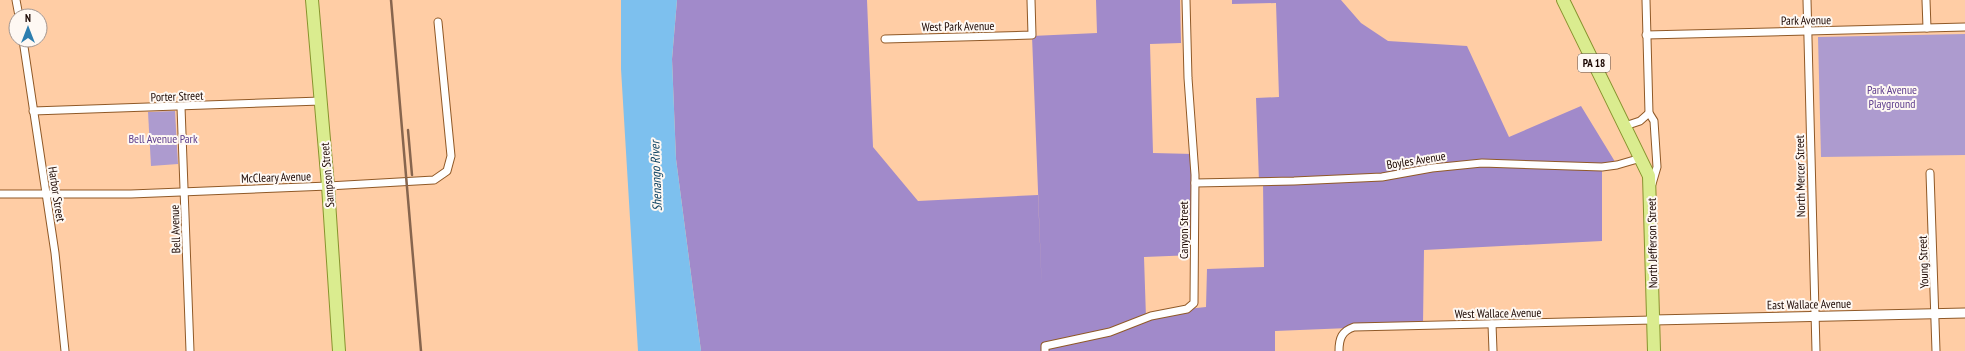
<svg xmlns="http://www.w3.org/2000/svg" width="1965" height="351" viewBox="0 0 1965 351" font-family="'PT Sans Narrow',sans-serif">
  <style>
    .green { fill: #ad9bcf }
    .forest { fill: #a18aca }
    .water { fill: #7dc0ee }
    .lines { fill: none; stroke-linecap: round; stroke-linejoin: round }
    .minor-casing { stroke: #905927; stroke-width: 9 }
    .tertiary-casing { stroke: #905927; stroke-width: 11 }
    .primary-casing { stroke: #87932d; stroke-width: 14 }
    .minor { stroke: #fff; stroke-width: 7 }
    .tertiary { stroke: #fff; stroke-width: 9 }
    .primary { stroke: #daec8f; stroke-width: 12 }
    .rail { stroke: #87654e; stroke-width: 2.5 }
    .labels { text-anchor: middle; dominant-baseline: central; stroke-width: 4; stroke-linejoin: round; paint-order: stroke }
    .shield { fill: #fef8f3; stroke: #5e4f49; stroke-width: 1 }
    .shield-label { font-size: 11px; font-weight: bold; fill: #1a0600 }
    .street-label { font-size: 12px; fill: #1a0600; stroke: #fef8f3 }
    .park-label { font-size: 12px; fill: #60408f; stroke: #fef8f3 }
    .water-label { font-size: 13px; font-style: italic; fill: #0f4463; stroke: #fef8f3 }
  </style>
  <rect width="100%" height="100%" fill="#ffcda5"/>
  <g class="green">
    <polygon points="1965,34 1965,155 1821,157 1818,37"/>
    <polygon points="175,111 178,164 151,166 148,112"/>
  </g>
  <polygon class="forest" points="677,0 867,0 873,147 918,201 1038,195 1042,293 1032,36 1097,33 1096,0 1180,0 1181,43 1150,44 1153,153 1193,154 1194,255 1144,257 1146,318 1187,309 1206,307 1207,269 1264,267 1263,182 1259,182 1256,98 1279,97 1276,3 1232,4 1232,0 1341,0 1361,23 1388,41 1467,46 1509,137 1581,106 1617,165 1602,167 1602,241 1424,250 1423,325 1275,331 1275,351 701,351 676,159 672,59"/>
  <polygon class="water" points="621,0 677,0 672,59 676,159 701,351 638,351 621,69"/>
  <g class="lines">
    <g class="minor-casing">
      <g id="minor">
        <polyline points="16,0 19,16"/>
        <polyline points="1646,0 1649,113 1654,121 1657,167 1652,184"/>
        <polyline points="1807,0 1816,351"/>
        <polyline points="1926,0 1927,28"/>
        <polyline points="1646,35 1965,27"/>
        <polyline points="885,39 1032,35 1031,0"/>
        <polyline points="23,40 55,253 65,351"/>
        <polyline points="181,107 190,351"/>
        <polyline points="33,111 321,101"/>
        <polyline points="1625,126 1640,121 1649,113"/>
        <polyline points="1930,173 1936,351"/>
        <polyline points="1195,183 1294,181 1382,177 1432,168 1482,163 1602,167 1617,165 1641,158"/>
        <polyline points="0,194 131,194 328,186 434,180 447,171 451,156 438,22"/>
        <polyline points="1492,324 1493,351"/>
        <polyline points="1045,351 1045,346 1110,332 1151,316 1187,309 1194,303 1195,175 1188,78 1186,0"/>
        <path d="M 1339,351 C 1339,338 1342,331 1354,327 L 1653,320"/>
      </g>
    </g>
    <g class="tertiary-casing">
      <polyline id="tertiary" points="1653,320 1965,313"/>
    </g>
    <g class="primary-casing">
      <g id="primary">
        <polyline points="312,0 328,186 339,351"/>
        <polyline points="1563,0 1649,176 1654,351"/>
      </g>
    </g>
    <use href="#minor" class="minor"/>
    <use href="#tertiary" class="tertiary"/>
    <use href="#primary" class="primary"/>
    <g class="rail">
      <polyline points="391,0 421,351"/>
      <polyline points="408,130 412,175"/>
    </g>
  </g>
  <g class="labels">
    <rect class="shield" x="1578" y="54" width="32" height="18" rx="3"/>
    <g class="shield-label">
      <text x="1594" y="63">PA 18</text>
    </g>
    <g class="street-label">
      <text transform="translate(1806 20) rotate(-1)">Park Avenue</text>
      <text transform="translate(958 26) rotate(-1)">West Park Avenue</text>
      <text transform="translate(177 96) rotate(-2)">Porter Street</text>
      <text transform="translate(1416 160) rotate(-9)">Boyles Avenue</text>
      <text transform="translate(327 175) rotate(-95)">Sampson Street</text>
      <text transform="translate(1800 176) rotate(-91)">North Mercer Street</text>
      <text transform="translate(276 177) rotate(-2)">McCleary Avenue</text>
      <text transform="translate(57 194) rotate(81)">Harbor Street</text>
      <text transform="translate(175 229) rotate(-92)">Bell Avenue</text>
      <text transform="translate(1183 230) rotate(-90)">Canyon Street</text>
      <text transform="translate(1652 243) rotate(-91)">North Jefferson Street</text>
      <text transform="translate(1923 262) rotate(-92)">Young Street</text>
      <text transform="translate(1809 304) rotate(-1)">East Wallace Avenue</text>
      <text transform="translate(1498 313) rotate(-1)">West Wallace Avenue</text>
    </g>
    <g class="park-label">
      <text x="1892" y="89">Park Avenue<tspan x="1892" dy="14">Playground</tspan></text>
      <text x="163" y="138">Bell Avenue Park</text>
    </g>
    <g class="water-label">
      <text transform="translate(656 176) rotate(-92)">Shenango River</text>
    </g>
  </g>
  <g transform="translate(28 28)"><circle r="19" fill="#fef8f3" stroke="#a39792"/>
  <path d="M0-3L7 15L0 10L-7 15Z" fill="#2d7eaf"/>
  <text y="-6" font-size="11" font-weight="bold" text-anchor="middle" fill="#1a0600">N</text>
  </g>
</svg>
